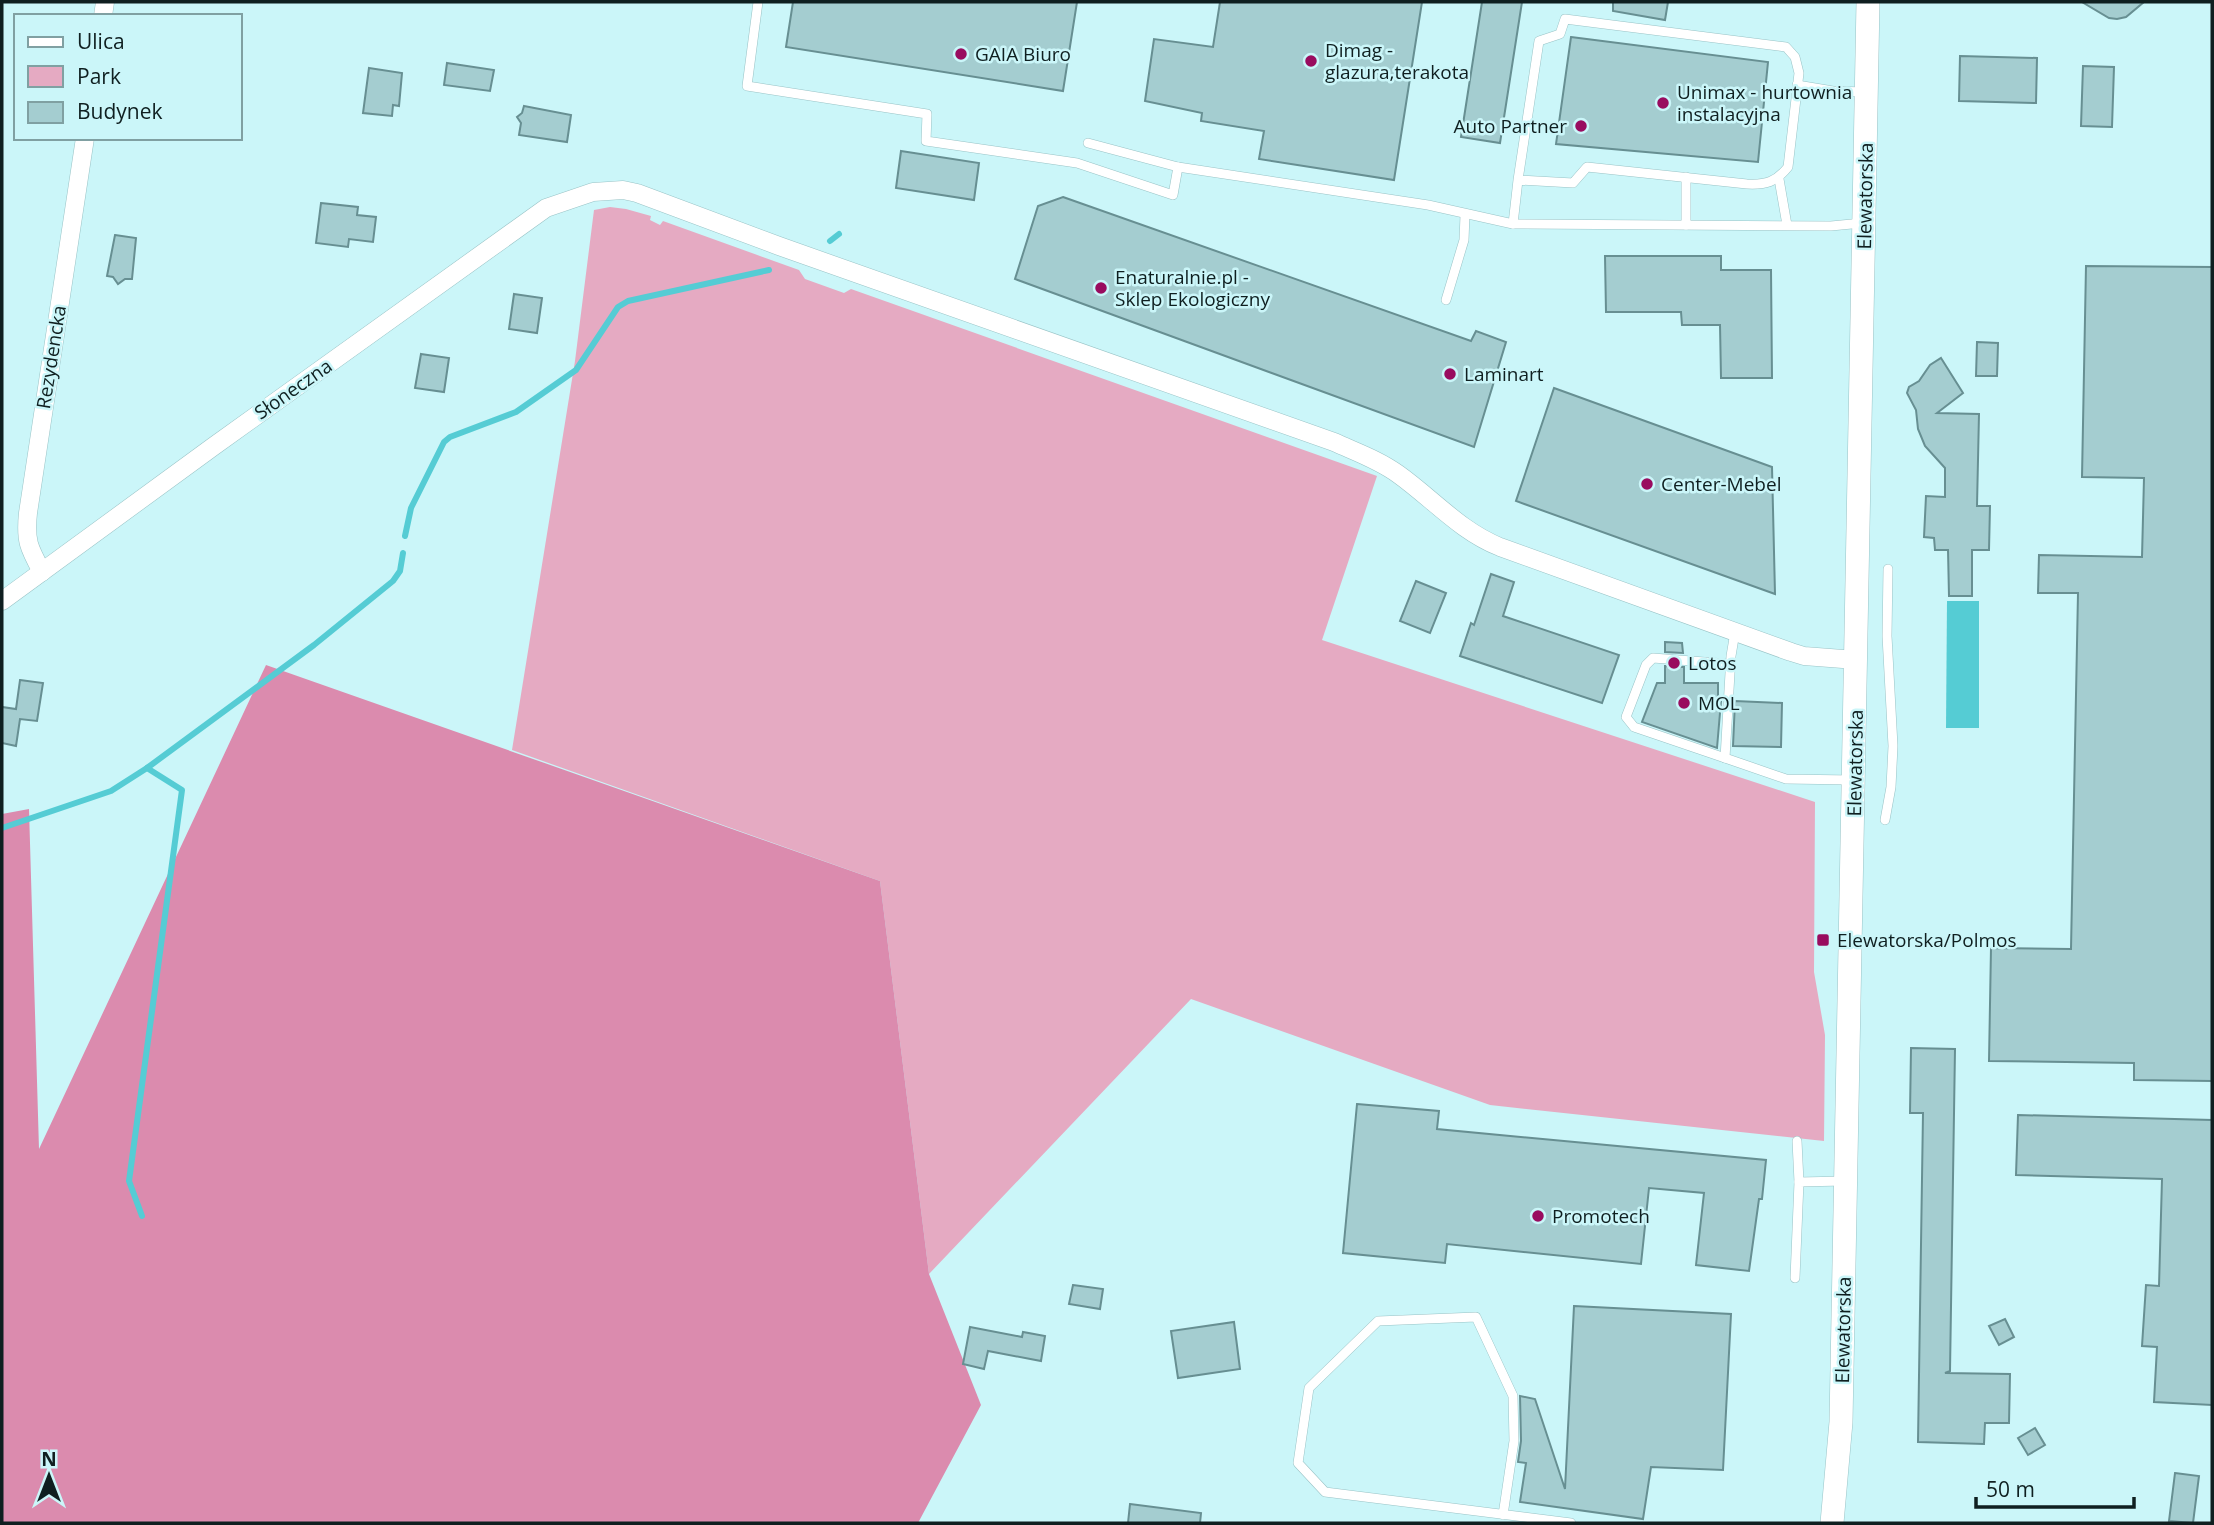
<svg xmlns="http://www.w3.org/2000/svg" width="2214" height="1525" viewBox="0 0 2214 1525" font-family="'Open Sans',sans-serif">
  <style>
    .green { fill: #e5aac2 }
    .forest { fill: #db8bae }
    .water { fill: #55ccd4 }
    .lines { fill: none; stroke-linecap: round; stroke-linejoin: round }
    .stream { stroke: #55ccd4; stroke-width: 6 }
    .building { fill: #a4cdd0; stroke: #678f92; stroke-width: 2 }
    .service-casing { stroke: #99c3c6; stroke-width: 10 }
    .minor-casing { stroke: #99c3c6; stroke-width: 19 }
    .tertiary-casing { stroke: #99c3c6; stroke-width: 24 }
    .service { stroke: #fff; stroke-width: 9 }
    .minor { stroke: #fff; stroke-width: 18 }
    .tertiary { stroke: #fff; stroke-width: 23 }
    .poi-dot { fill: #990c5f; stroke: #cbf6f9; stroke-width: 2.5 }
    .labels { text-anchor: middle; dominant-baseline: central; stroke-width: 5; stroke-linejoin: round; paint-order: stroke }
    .poi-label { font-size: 19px; fill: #0f1f20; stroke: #cbf6f9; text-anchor: start }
    .street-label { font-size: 19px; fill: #0f1f20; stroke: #cbf6f9 }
  </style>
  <rect width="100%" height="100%" fill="#cbf6f9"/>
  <polygon class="green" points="610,207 626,209 651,216 650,220 660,225 663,221 799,270 805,279 844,293 851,289 1377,476 1322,640 1815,802 1814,972 1825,1035 1824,1141 1490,1105 1191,999 929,1274 880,881 512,750 575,361 594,210"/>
  <polygon class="forest" points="266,665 880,881 929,1274 981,1405 918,1523 2,1523 2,814 29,809 39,1149"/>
  <polygon class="water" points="1947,601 1979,601 1979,728 1946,728"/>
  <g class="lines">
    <g class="stream">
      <polyline points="830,241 839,234"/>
      <polyline points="405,536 411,508 444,442 450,437 516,412 576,370 618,307 628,301 769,270"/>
      <polyline points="2,828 111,791 147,768 314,645 393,581 400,571 403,553"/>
      <polyline points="142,1216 129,1181 182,790 147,768"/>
    </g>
  </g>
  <g class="building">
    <polygon points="793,2 1077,2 1063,91 786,47"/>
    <polygon points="1220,2 1422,2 1394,180 1259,159 1264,131 1201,121 1202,113 1145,101 1154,39 1213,47"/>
    <polygon points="1482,2 1522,2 1500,143 1461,137"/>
    <polygon points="1613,2 1668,2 1665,20 1613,11"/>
    <polygon points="2082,2 2144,2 2126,17 2117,19 2109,18"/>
    <polygon points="1571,37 1768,62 1758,162 1556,144"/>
    <polygon points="1960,56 2037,58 2036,103 1959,101"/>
    <polygon points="447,63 494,70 490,91 444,85"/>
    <polygon points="2083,66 2114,67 2112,127 2081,126"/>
    <polygon points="369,68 402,73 399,106 393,105 392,116 363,113"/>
    <polygon points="524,106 571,115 567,142 519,135 521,123 517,117 522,113"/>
    <polygon points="901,151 979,163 974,200 896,188"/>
    <polygon points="1063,197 1471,341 1476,331 1506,342 1474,447 1015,279 1038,206"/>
    <polygon points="321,203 358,207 357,215 376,217 373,242 349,239 348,247 316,243"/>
    <polygon points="115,235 136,238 132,279 125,279 118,284 113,277 107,276"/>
    <polygon points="1605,256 1721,256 1721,270 1771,270 1772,378 1721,378 1720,325 1682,325 1681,312 1606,312"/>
    <polygon points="2086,266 2212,267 2212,1081 2134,1080 2134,1063 1989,1061 1991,948 2071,949 2078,593 2038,593 2039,555 2142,557 2144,478 2082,477"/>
    <polygon points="514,294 542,298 537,333 509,329"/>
    <polygon points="1977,342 1998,343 1997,376 1976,376"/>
    <polygon points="421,354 449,358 444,392 415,388"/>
    <polygon points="1941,358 1963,393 1937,413 1979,414 1977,506 1990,506 1989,550 1972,550 1972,596 1949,596 1948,550 1935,550 1934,538 1924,537 1926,496 1945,497 1945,468 1925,446 1918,429 1916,410 1907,393 1909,387 1919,381 1930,365"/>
    <polygon points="1554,388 1772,467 1775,594 1516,501"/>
    <polygon points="1491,574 1514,582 1503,616 1619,655 1602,703 1460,656 1471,623 1474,625"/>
    <polygon points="1416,581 1446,593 1430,633 1400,621"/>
    <polygon points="1665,642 1682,643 1683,653 1665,652"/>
    <polygon points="1665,666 1684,667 1684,683 1718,683 1718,701 1721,701 1717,748 1642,722 1657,683 1665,683"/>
    <polygon points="20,680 43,683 37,721 20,719 16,746 2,743 2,707 16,709"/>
    <polygon points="1735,701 1782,703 1781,747 1733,746"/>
    <polygon points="1911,1048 1955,1049 1950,1371 1945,1373 2010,1374 2009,1423 1985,1423 1984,1444 1918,1442 1923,1113 1910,1113"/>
    <polygon points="1357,1104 1439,1111 1437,1129 1766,1160 1762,1199 1759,1199 1749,1271 1696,1265 1704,1193 1649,1188 1641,1264 1447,1244 1445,1263 1343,1253"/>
    <polygon points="2018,1115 2212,1120 2212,1405 2154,1402 2157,1347 2142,1346 2146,1285 2159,1286 2162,1179 2016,1175"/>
    <polygon points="1073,1285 1103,1289 1100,1309 1069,1304"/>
    <polygon points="1574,1306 1731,1314 1723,1470 1651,1467 1643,1519 1520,1502 1526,1463 1518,1462 1521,1441 1520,1396 1535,1399 1565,1489"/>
    <polygon points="2005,1319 2014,1337 1999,1345 1989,1326"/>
    <polygon points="1234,1322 1240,1369 1178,1378 1171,1331"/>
    <polygon points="970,1327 1022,1337 1023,1332 1045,1336 1041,1361 988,1351 984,1369 963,1364"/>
    <polygon points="2035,1428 2045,1445 2028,1455 2018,1438"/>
    <polygon points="2175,1473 2199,1476 2193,1523 2169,1521"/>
    <polygon points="1130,1504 1201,1513 1200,1523 1128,1523"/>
  </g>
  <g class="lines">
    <g class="service-casing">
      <g id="service">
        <polyline points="758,2 747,86 927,114 926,141 1077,163 1173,195 1178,167"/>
        <polyline points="1797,85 1833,91 1865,92"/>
        <polyline points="1088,143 1178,167 1428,205 1513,224 1831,226 1862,223"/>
        <polyline points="1686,177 1686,225"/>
        <polyline points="1779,179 1787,225"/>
        <path d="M 1513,224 L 1518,180 L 1573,183 L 1587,167 L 1747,184 C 1766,185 1776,182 1788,167 L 1799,73 L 1795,57 L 1786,47 L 1565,19 L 1560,34 L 1539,41 L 1518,180"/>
        <polyline points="1446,300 1464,240 1465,215"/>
        <polyline points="1735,632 1731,656 1725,758 1786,779 1852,780"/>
        <polyline points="1725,758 1634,727 1626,717 1646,665 1653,658 1730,664"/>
        <polyline points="1885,820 1891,787 1893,746 1887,636 1888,569"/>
        <polyline points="1797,1141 1799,1182"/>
        <polyline points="1795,1278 1799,1182 1844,1181"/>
        <polyline points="1503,1515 1514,1441 1513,1396 1476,1317 1378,1321 1309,1388 1298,1463 1325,1492 1571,1523"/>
      </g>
    </g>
    <g class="minor-casing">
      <g id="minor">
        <polyline points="103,16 105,2"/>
        <path d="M 42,572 C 29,548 25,541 28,513 L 85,138"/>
        <path d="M 2,601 L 214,446 L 546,208 L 593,192 L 623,190 L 637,193 L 779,246 L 1334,442 C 1356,452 1379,460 1398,474 C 1433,499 1460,531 1500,547 L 1791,652 L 1804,656 L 1856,660"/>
      </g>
    </g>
    <g class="tertiary-casing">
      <polyline id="tertiary" points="1832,1523 1841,1422 1868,2"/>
    </g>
    <use href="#service" class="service"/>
    <use href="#minor" class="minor"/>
    <use href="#tertiary" class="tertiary"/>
  </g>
  <g class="poi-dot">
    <circle cx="961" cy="54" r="7"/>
    <circle cx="1311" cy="61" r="7"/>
    <circle cx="1663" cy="103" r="7"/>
    <circle cx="1581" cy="126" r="7"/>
    <circle cx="1101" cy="288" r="7"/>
    <circle cx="1450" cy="374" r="7"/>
    <circle cx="1647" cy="484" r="7"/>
    <circle cx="1674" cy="663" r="7"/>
    <circle cx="1684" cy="703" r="7"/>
    <rect x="1816" y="933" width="14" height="14" rx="3.5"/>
    <circle cx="1538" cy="1216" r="7"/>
  </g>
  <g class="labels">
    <g class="poi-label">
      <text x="1325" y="50">Dimag -<tspan x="1325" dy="22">glazura,terakota</tspan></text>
      <text x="975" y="54">GAIA Biuro</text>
      <text x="1677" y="92">Unimax - hurtownia<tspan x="1677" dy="22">instalacyjna</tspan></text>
      <text x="1567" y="126" text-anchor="end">Auto Partner</text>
      <text x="1115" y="277">Enaturalnie.pl -<tspan x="1115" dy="22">Sklep Ekologiczny</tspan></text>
      <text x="1464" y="374">Laminart</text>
      <text x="1661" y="484">Center-Mebel</text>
      <text x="1688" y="663">Lotos</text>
      <text x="1698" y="703">MOL</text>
      <text x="1837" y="940">Elewatorska/Polmos</text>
      <text x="1552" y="1216">Promotech</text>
    </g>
    <g class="street-label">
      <text transform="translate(1865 196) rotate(-89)">Elewatorska</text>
      <text transform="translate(51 357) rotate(-81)">Rezydencka</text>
      <text transform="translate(293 389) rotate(-35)">Słoneczna</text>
      <text transform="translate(1855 763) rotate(-89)">Elewatorska</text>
      <text transform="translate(1843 1330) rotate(-89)">Elewatorska</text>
    </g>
  </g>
  <rect width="2214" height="1525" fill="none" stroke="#0f1f20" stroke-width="7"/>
  <rect x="14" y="14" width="228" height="126" fill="#cbf6f9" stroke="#80a0a2" stroke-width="2"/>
  <rect x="28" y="37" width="35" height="10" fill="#ffffff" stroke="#80a0a2" stroke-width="2"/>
  <text x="77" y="49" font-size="21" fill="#0f1f20">Ulica</text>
  <rect x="28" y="66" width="35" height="21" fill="#e5aac2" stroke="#80a0a2" stroke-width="2"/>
  <text x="77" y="84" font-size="21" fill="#0f1f20">Park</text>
  <rect x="28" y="102" width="35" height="21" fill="#a4cdd0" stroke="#80a0a2" stroke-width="2"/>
  <text x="77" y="119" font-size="21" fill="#0f1f20">Budynek</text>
  <g transform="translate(49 1476)" stroke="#cbf6f9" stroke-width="5" paint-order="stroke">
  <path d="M0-5L12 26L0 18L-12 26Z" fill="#0f1f20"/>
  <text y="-10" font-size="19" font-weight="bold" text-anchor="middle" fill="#0f1f20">N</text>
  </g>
  <path d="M1976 1497v10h158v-10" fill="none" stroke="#0f1f20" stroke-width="3.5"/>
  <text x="1986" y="1497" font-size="21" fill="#0f1f20" stroke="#cbf6f9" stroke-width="5" paint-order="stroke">50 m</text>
</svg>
